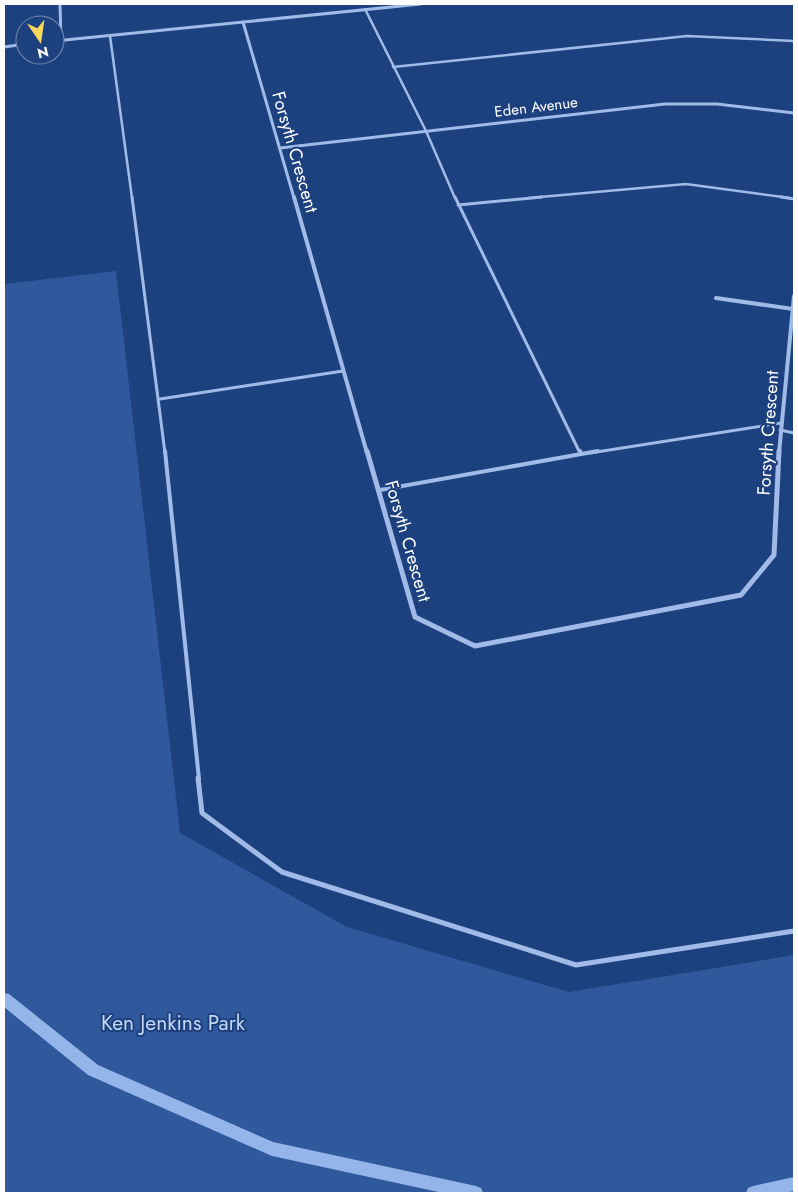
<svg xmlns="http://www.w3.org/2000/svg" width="798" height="1197" viewBox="0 0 798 1197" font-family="Jost,sans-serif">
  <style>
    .green { fill: #30589c }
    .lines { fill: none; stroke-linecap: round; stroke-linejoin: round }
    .stream { fill: #94b5ea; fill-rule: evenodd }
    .service-far3 { stroke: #a0bbe8; stroke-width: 2.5 }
    .service-far2 { stroke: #a0bbe8; stroke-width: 3 }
    .service-far1 { stroke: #a0bbe8; stroke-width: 4 }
    .service { stroke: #a0bbe8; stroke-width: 5 }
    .minor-far2 { stroke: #a0bbe8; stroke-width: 3 }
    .minor-far1 { stroke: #a0bbe8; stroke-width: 4 }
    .minor { stroke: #a0bbe8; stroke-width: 5 }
    .labels { text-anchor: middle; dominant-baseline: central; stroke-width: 4; stroke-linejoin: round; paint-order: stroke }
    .far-street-label { font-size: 15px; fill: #fff; stroke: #1d407e }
    .street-label { font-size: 18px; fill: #fff; stroke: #1d407e }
    .near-park-label { font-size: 21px; fill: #c4d7f6; stroke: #1d407e }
  </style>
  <rect width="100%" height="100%" fill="#1d407e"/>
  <polygon class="green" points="116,271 180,833 347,927 569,992 794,955 794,1193 4,1193 4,284"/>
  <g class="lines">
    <g class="stream">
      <polygon points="4,993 9,994 98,1065 273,1142 476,1186 481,1188 483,1193 443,1193 272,1156 88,1075 4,1007"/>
      <polygon points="794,1177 794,1191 785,1193 746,1193 748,1188 753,1186"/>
    </g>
    <g class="service-far3">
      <polyline points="365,9 426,131 455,198"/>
      <polyline points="110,36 132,198"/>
      <polyline points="393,67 687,36 794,41"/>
      <polyline points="529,198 686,184 790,198"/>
    </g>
    <g class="service-far2">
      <polyline points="132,197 165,453"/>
      <polyline points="455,197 580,453"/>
      <polyline points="781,197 794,199"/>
      <polyline points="458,205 542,197"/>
      <polyline points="160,399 343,371"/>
      <polyline points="780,430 794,433"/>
      <polyline points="590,453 781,423"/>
    </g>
    <g class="service-far1">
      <polyline points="165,451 199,779"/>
      <polyline points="580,451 581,454"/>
      <polyline points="380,490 598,451"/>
    </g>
    <polyline class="service" points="198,778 202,813 282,872 576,965 794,931"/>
    <g class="minor-far2">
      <polyline points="60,4 61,41"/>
      <polyline points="243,22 294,198"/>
      <polyline points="55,41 421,4"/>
      <polyline points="4,47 25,44"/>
      <polyline points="280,148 665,104 717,104 794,113"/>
    </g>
    <g class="minor-far1">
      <polyline points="294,197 367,453"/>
      <polyline points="716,298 793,309"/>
      <polyline points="779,453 794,296"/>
    </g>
    <polyline class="minor" points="367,451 415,617 475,646 741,595 774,555 779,451"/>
  </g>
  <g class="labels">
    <g class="far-street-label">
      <text transform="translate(536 107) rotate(-7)">Eden Avenue</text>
    </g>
    <g class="street-label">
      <text transform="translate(295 152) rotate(74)">Forsyth Crescent</text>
      <text transform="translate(768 433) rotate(-86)">Forsyth Crescent</text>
      <text transform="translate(408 541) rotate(74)">Forsyth Crescent</text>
    </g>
    <g class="near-park-label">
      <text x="173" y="1023">Ken Jenkins Park</text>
    </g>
  </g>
  <rect width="798" height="1197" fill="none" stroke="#ffffff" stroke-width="10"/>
  <g transform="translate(40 40) rotate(167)"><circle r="24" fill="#1d407e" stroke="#778cb2"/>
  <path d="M0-4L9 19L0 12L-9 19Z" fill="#f7d75f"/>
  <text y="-8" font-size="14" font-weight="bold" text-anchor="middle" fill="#ffffff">N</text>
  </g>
</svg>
